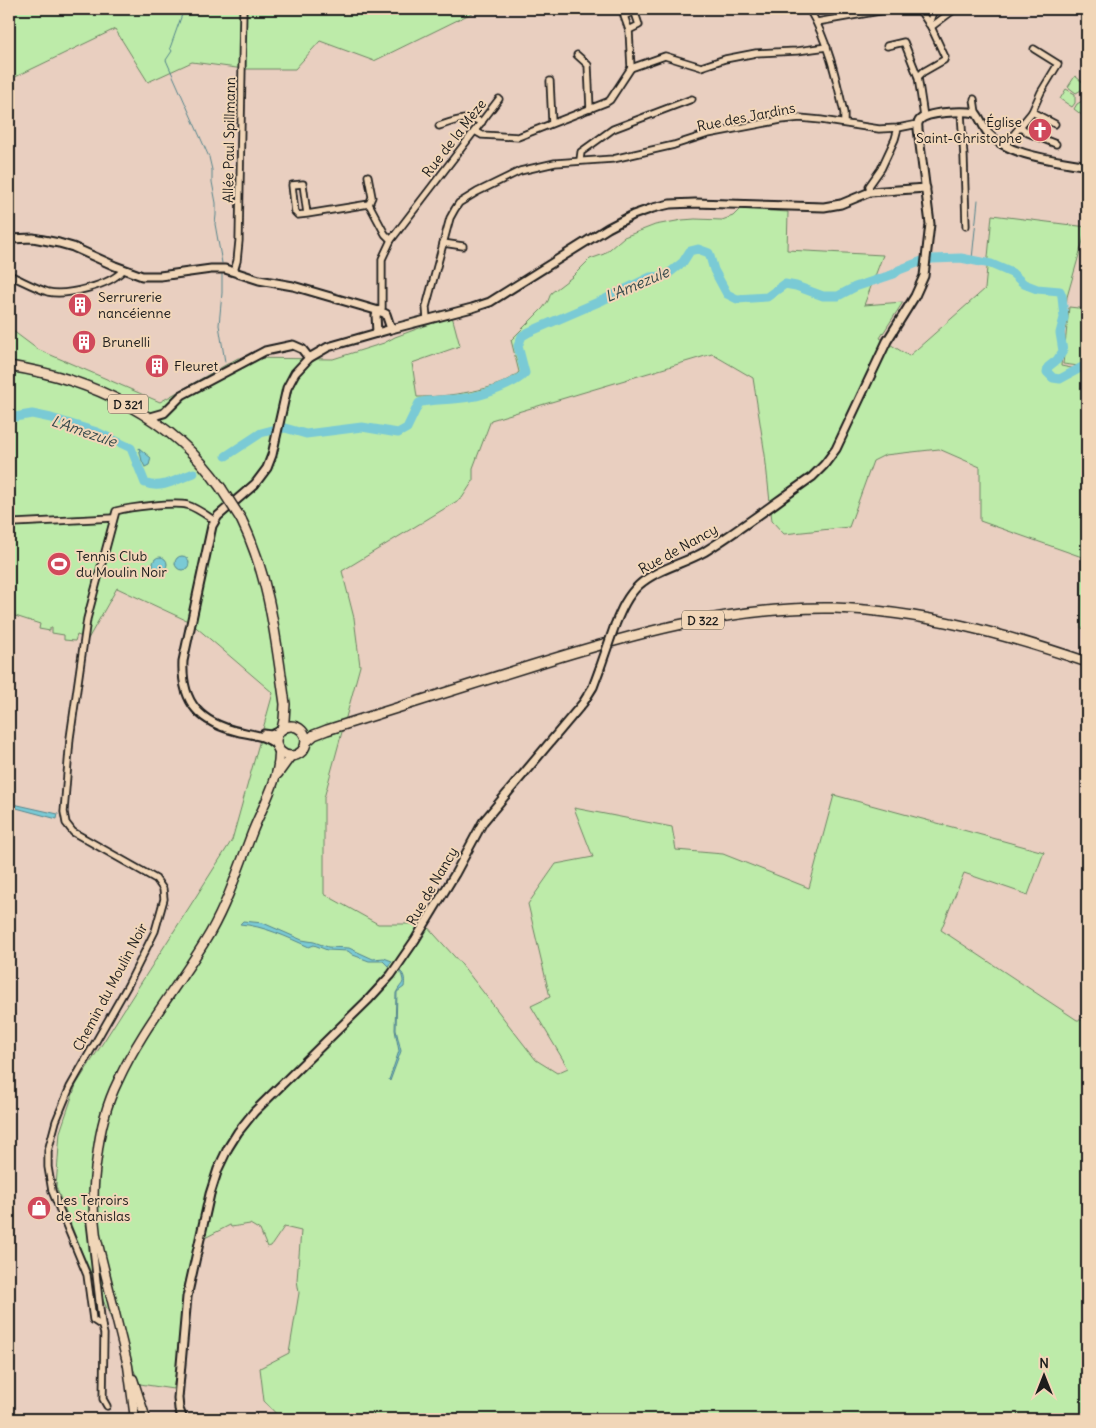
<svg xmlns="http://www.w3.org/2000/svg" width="1096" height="1428" viewBox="0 0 1096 1428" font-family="Delius,sans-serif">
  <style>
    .green { fill: #bdeba9; stroke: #6c8462 }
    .water { fill: #7acad5; stroke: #54848b }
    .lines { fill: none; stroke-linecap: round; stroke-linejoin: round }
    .stream { stroke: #54848b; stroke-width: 1 }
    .river { stroke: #7acad5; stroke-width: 9 }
    .minor-casing { stroke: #1c1c1c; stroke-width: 9 }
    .tertiary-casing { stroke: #1c1c1c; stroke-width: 11 }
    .secondary-casing { stroke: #1c1c1c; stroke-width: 11 }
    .primary-casing { stroke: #1c1c1c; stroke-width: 12 }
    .minor { stroke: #f1d6b8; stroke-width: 5.5 }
    .tertiary { stroke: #f1d6b8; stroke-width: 7 }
    .secondary { stroke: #f1d6b8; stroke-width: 8 }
    .primary { stroke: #f1d6b8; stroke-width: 9 }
    .tertiary-bridge-casing { stroke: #1c1c1c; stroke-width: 11; stroke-linecap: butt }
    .primary-bridge-casing { stroke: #1c1c1c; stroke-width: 12; stroke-linecap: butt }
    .tertiary-bridge { stroke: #f1d6b8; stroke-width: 7 }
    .primary-bridge { stroke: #f1d6b8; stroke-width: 9 }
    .labels { text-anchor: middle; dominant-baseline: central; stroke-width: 4; stroke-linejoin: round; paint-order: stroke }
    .shield { fill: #f1d6b8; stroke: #5c544b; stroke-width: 1 }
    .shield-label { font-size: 12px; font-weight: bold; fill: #1c1c1c }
    .street-label { font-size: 14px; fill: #1c1c1c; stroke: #f1d6b8 }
    .poi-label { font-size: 14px; fill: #1c1c1c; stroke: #f1d6b8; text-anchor: start }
    .water-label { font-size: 15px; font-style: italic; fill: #34484a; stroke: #f1d6b8 }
  </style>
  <rect width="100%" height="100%" fill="#e9cfc0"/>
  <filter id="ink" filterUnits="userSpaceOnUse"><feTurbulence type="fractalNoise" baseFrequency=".02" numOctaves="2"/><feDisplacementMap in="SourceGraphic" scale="10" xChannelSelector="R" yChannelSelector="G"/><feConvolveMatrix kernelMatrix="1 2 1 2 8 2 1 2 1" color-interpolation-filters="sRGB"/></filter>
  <g filter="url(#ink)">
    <g class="green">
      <polygon points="9,9 480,9 374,61 320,41 295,69 244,69 192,62 148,82 115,29 9,80"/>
      <polygon points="1075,76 1086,85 1083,89 1076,93 1068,87"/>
      <polygon points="1066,89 1075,94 1075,103 1072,107 1060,99"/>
      <polygon points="1084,100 1087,102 1087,119 1074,109 1077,104"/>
      <path d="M 740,209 L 788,212 L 787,250 L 883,255 L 864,305 L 903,302 L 880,338 L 909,356 L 985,289 L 992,215 L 1087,227 L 1067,297 L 1061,366 L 1087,371 L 1087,629 L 1081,628 L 1082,557 L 980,521 L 980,467 L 939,449 L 885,455 L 873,461 L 849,527 L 784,534 L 772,521 L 765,455 L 753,378 L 712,354 L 491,420 L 473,468 L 473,481 L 462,498 L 342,571 L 354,618 L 360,666 L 324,798 L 324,894 L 378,924 L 425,924 L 462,965 L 536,1060 L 557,1073 L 568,1068 L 531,1006 L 550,997 L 528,904 L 556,864 L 593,857 L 574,808 L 672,827 L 676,850 L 723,854 L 809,888 L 834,795 L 1044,852 L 1028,895 L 964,873 L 941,930 L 1077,1020 L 1087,1020 L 1087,1419 L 281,1419 L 264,1401 L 260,1368 L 289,1353 L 299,1293 L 297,1280 L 301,1231 L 284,1227 L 271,1246 L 267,1247 L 260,1230 L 250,1224 L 231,1227 L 230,1225 L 199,1241 L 173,1389 L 140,1384 L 81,1250 L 56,1187 L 60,1132 L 76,1085 L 232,840 L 273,693 L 190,622 L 117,588 L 88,639 L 77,635 L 75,641 L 64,640 L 64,635 L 52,633 L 52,628 L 50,628 L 50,631 L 39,629 L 40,624 L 9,614 L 9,328 L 37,349 L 160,402 L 238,358 L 333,359 L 384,343 L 395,337 L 452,316 L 460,346 L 412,363 L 417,397 C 443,397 501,391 519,372 L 511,340 L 543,308 L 548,301 L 551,293 L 572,277 L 590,259 L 604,254 L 624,237 L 655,225 L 682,220 L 695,219 L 722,220 L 733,216 Z"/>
      <polygon points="1069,307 1087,309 1087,367 1063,364"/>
    </g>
    <g class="water">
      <polygon points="139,448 151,458 149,465 145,467 142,461"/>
      <circle cx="182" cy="563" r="7"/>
      <circle cx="160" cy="564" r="7"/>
      <polygon points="9,803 58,814 57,819 9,806"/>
      <path d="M 243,921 L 263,923 L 302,940 L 314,942 L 328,947 L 349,948 L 373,959 L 384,958 L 392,961 L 388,966 L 383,961 L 369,961 L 353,955 L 348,951 L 327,950 L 314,945 L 309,947 C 287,937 264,926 240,924 Z"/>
      <path d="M 400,971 C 405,975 405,981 404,987 L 397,992 L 396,1030 L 401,1051 L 390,1081 L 389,1080 L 399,1051 L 395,1030 L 396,993 C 402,981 406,986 400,971 Z"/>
    </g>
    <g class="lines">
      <g class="stream">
        <polyline points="184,9 170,48 172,51 166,60 209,157 212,170 212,182 216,203 216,215 215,224 222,263"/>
        <polyline points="972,259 978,200"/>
        <polyline points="222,273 222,293 219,325 225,362"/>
      </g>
      <g class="river">
        <path d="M 9,418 L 32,414 L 51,418 L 97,432 L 131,448 L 145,483 C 161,490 178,479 194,473"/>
        <path d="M 226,456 L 261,433 L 276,429 L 285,428 L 306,434 L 362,427 L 398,433 L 407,428 L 419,403 L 422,402 C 439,399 461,400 476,396 C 489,393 517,383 525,373 L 518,346 L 522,336 L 529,332 L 603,300 L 650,277 L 663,276 L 668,274 L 683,262 L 690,251 L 698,249 L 709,253 L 714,270 L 727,294 L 737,299 L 767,297 L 785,284 L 796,286 L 823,296 L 838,296 L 855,287 L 894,274 L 899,270 L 922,261 L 932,259 L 961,258 L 991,264 L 1012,273 L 1024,284 L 1037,289 L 1060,291 L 1062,296 L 1064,318 L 1060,333 L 1063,351 L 1057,360 L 1048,367 L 1047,372 L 1053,378 L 1060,379 L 1084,366 L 1087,366"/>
      </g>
      <g class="minor-casing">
        <g id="minor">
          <path d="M 809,9 C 828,41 836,77 844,113 L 844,123"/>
          <polyline points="817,22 891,9"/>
          <polyline points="929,24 934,9"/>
          <polyline points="931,27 955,9"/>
          <polyline points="629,30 639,25 635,13 633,12 624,16 629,30 631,68"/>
          <polyline points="887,46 904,42 918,77 924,117"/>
          <polyline points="577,55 588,65 590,109"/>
          <polyline points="918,77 923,72 944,60 945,57 931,27 919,9"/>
          <polyline points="550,81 552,123"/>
          <polyline points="974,99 976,113"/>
          <polyline points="1032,112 1041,92 1058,64 1034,49"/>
          <polyline points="961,113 964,157 966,226"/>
          <path d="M 439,126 C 454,121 467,115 482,122"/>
          <polyline points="1020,126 1028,133 1056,144"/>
          <polyline points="475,131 482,135 518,137 607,102 610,100 631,68 665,56 701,67 725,59 756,53 797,51 827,47"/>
          <polyline points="1005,145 1032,112 1055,124"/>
          <polyline points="580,160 581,152 613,129 692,99"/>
          <polyline points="368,176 372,197 369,204"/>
          <polyline points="870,192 869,186 881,169 895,139 898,128"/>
          <polyline points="307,214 303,184 292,185 295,212 298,215 307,214 369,204 385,234 391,240"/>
          <polyline points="443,243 463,246"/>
          <polyline points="234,271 237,261 239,241 243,9"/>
          <path d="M 9,275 C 21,280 35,288 48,292 C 67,296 111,285 123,270"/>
          <polyline points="379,311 382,308 382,259 391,240 499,99"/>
          <polyline points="427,319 426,307 436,270 450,218 455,209 459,203 477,192 520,171 555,163 613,159 674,145 708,134 781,120 800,118 821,120 879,129 898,128 918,124"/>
          <polyline points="14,523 113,518"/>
          <polyline points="92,1214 90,1222 102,1326"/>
          <path d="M 107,1406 L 103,1399 L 104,1334 L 102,1326 L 93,1320 L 87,1275 L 52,1191 L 48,1167 L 48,1151 L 56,1121 L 70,1087 L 128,985 L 155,931 L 164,899 L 163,889 L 156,879 L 73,832 L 66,823 L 64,812 L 70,738 L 87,619 L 116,511 C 130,507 174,502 187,505 C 197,508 206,515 215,521"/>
        </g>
      </g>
      <g class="tertiary-casing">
        <g id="tertiary">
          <polyline points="9,239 33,238 59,243 73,247 115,266 142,276 160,276 211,269 225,269 259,280 293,286 379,311 386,314 391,329"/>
          <polyline points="377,333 376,315 379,311"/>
          <polyline points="150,417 164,413 182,395 265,351 293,345 302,349 309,358"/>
          <path d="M 615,625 C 621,610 627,596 639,585 C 657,569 683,564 704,552 C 741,529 776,502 812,477 L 824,465 L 836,449 L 887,341 L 915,296 L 924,276 L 930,224 L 918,129 C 918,125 917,124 919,121 C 926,111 965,111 976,113 C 981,119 983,127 988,133 C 1010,157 1057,160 1087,166"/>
          <polyline points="264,734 271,735 278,732"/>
          <path d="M 276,745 C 267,736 254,735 240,732 C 200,723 181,703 183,661 L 212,526 L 218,516 L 255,484 L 267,468 L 272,455 L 287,388 L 295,373 L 309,358 L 328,347 L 391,329 L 472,308 L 490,302 L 608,228 L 633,215 L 653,208 L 670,204 L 695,203 L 824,207 L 841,204 L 870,192 L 926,188"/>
          <polyline points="183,1419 179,1409 178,1398 187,1297 210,1194 218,1169 228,1148 238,1132 254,1112 369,999 391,975 415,940 455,874 483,822 583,703 593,687 600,668"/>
        </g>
      </g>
      <g class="secondary-casing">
        <g id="secondary">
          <polyline points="278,774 291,756"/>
          <polyline points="133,1379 146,1419"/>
          <path d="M 135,1419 L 128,1366 L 96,1236 C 92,1209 93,1183 97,1157 C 100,1130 106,1105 118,1081 C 142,1028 181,983 210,933 C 228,901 239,867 252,833 C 262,807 280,779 279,751"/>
        </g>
      </g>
      <g class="primary-casing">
        <g id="primary">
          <path d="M 9,366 C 93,379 172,417 221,488"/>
          <path d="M 241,519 C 270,577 276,641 285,704 L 284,720 L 282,729"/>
          <circle cx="291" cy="741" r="15"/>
          <path d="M 306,742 L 314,735 L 327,730 C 395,709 462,687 530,666 C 629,635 729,606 834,608 C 921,611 1005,634 1087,662"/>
        </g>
      </g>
      <use href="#minor" class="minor"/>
      <use href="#tertiary" class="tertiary"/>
      <use href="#secondary" class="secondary"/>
      <use href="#primary" class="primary"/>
      <g class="tertiary-bridge-casing">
        <polyline id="tertiary-bridge" points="600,668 615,625"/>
      </g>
      <g class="primary-bridge-casing">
        <polyline id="primary-bridge" points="221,488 241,519"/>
      </g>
      <use href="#tertiary-bridge" class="tertiary-bridge"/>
      <use href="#primary-bridge" class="primary-bridge"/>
    </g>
  </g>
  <defs>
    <g id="church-disc" transform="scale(1.25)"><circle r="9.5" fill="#d1495b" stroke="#f1d6b8"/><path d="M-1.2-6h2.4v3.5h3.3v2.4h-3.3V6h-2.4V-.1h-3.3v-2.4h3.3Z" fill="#fff"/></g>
    <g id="building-disc" transform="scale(1.25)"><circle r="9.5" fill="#d1495b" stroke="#f1d6b8"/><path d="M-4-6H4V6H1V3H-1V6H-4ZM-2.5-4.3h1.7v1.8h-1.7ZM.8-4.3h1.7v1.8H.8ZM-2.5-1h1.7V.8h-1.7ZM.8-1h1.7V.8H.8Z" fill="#fff"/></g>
    <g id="stadium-disc" transform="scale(1.25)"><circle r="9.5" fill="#d1495b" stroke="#f1d6b8"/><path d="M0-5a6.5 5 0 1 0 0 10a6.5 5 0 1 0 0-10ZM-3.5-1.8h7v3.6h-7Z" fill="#fff"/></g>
    <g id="shop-disc" transform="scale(1.25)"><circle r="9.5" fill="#d1495b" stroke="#f1d6b8"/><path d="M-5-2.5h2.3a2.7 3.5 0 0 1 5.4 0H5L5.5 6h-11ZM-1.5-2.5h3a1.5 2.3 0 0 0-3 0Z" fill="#fff"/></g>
  </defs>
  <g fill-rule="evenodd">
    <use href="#church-disc" x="1040" y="130"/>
    <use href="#building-disc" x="80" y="305"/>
    <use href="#building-disc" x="84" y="342"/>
    <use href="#building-disc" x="157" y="366"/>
    <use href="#stadium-disc" x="59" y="564"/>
    <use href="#shop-disc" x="39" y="1208"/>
  </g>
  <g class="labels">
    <g class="shield">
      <rect x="108" y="394.5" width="40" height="19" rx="4"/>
      <rect x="682" y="610.5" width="42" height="19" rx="4"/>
    </g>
    <g class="shield-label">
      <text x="128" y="404">D 321</text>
      <text x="703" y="620">D 322</text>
    </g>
    <g class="street-label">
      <text transform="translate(746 117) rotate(-11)">Rue des Jardins</text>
      <text transform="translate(454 138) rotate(-52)">Rue de la Mèze</text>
      <text transform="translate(229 140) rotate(-89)">Allée Paul Spillmann</text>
      <text transform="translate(678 549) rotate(-29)">Rue de Nancy</text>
      <text transform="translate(432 886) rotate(-60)">Rue de Nancy</text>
      <text transform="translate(110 987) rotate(-62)">Chemin du Moulin Noir</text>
    </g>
    <g class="poi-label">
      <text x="1022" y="122" text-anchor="end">Église<tspan x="1022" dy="16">Saint-Christophe</tspan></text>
      <text x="98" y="297">Serrurerie<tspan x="98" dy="16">nancéienne</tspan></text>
      <text x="102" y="342">Brunelli</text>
      <text x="174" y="366">Fleuret</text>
      <text x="76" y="556">Tennis Club<tspan x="76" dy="16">du Moulin Noir</tspan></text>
      <text x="56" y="1200">Les Terroirs<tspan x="56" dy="16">de Stanislas</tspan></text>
    </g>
    <g class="water-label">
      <text transform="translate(637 284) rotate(-23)">L'Amezule</text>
      <text transform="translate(84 431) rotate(19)">L'Amezule</text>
    </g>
  </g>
  <rect width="1096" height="1428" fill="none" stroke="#f1d6b8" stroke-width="30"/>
  <rect x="15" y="15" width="1066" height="1398" fill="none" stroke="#1c1c1c" stroke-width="2" filter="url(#ink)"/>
  <g transform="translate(1044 1376)" stroke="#f1d6b8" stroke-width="4" paint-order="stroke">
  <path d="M0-4L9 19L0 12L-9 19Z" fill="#1c1c1c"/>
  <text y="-8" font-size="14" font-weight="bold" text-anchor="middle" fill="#1c1c1c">N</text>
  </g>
</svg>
